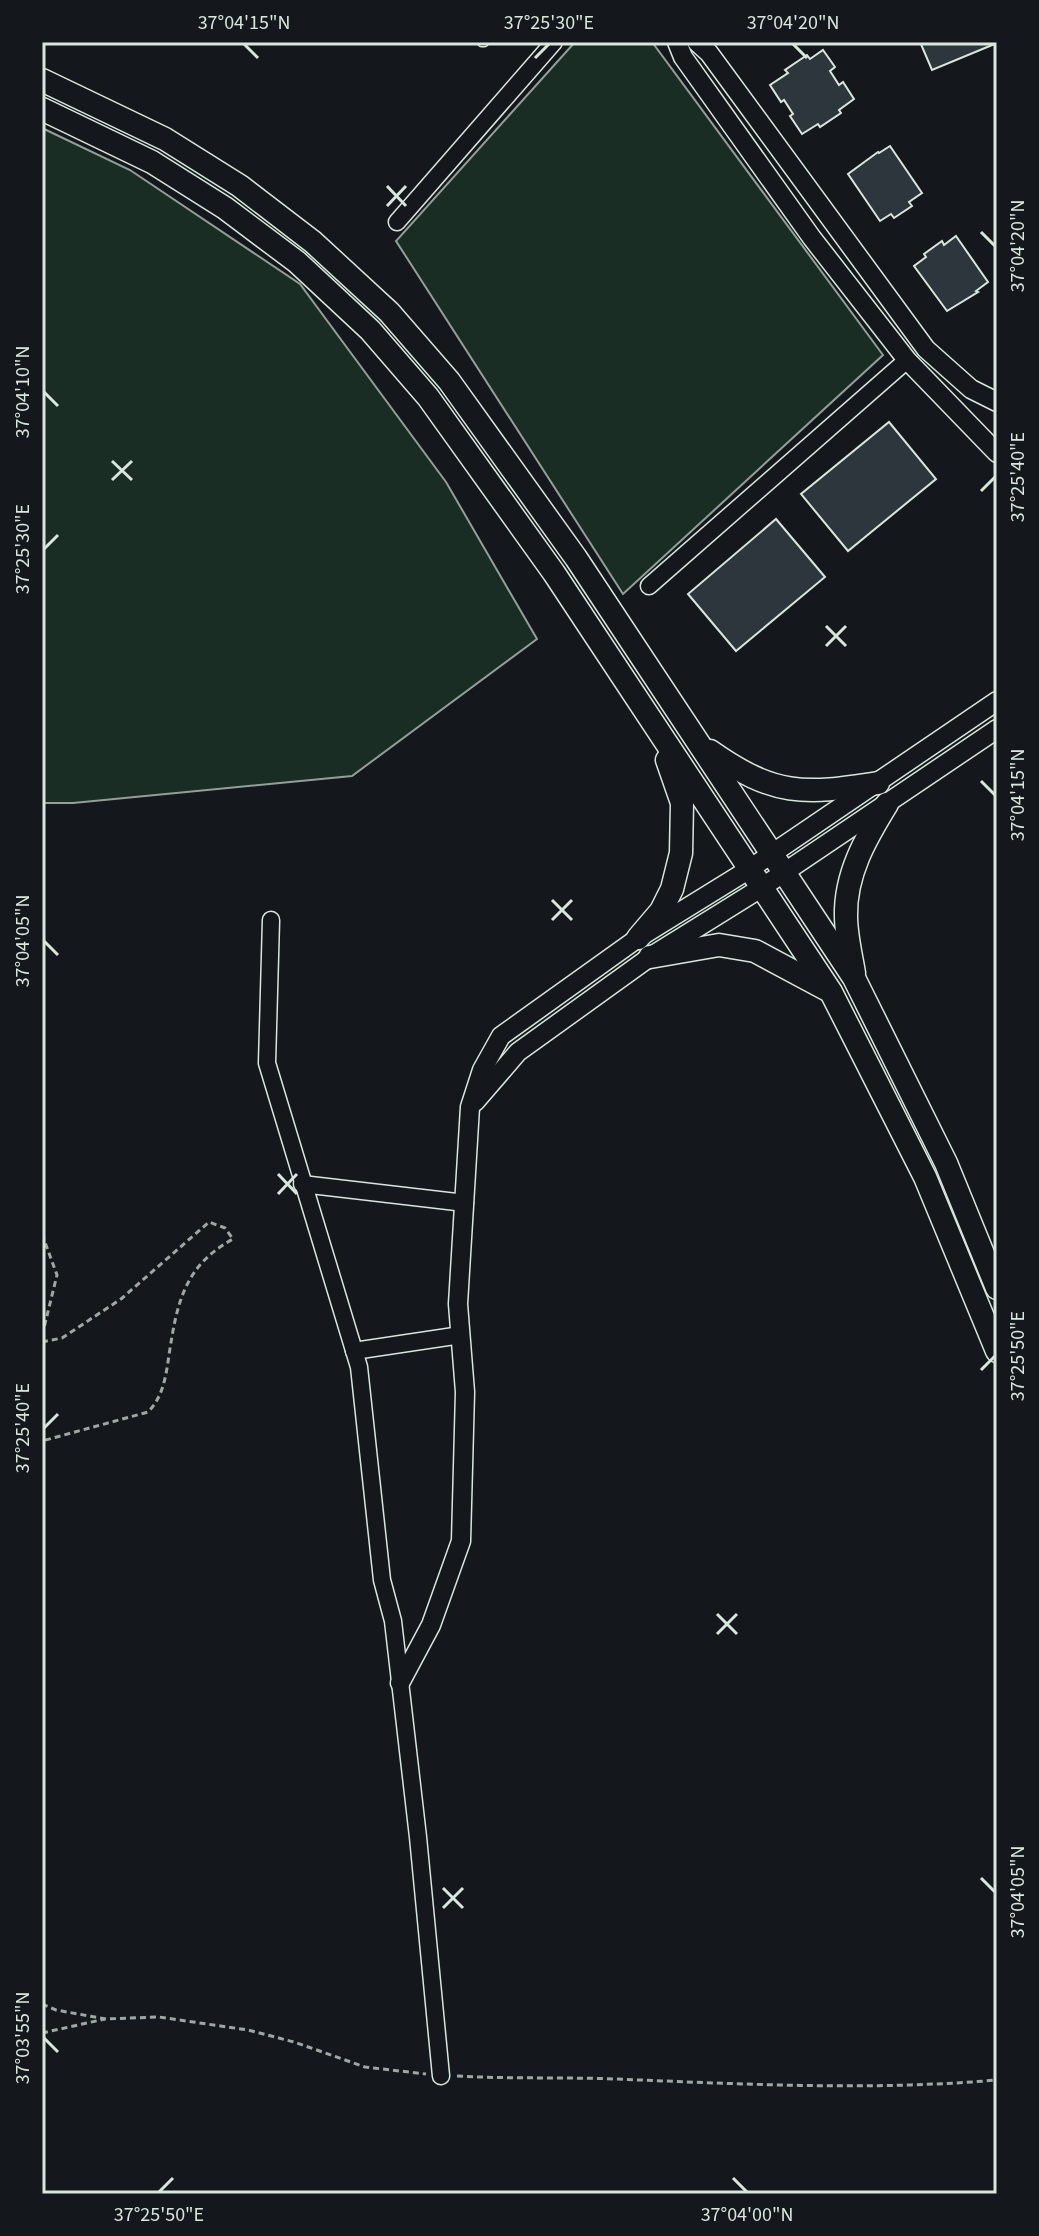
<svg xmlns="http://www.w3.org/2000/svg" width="1039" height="2236" viewBox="0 0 1039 2236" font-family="'Source Sans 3',sans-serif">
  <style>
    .green { fill: #1a2d24; stroke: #939e99; stroke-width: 2 }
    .building { fill: #2c363c; stroke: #d8e6dc; stroke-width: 2 }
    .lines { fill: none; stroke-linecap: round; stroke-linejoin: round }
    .service-casing { stroke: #d8e6dc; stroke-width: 11 }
    .minor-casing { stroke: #d8e6dc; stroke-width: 19 }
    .tertiary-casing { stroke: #d8e6dc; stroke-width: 21 }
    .secondary-casing { stroke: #d8e6dc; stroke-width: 25 }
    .path { stroke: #9da8a2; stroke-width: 3; stroke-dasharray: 6 4; stroke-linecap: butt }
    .service { stroke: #14181c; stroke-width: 8 }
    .minor { stroke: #14181c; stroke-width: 16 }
    .tertiary { stroke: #14181c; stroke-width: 18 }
    .secondary { stroke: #14181c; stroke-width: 22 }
    .ticks { fill: none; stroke: #d8e6dc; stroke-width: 3 }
    .neatline { fill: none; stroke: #d8e6dc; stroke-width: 3 }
    .ticks-label { font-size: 20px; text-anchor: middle; fill: #d8e6dc }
  </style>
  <rect width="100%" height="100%" fill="#14181c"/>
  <g class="green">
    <polygon points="575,42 652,42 883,355 623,594 396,241"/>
    <polygon points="42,128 130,170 300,284 446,482 537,639 352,776 73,803 42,803"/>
  </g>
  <g class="building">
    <polygon points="920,42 997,42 997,43 932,70"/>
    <polygon points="823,50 835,67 830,71 839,85 843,82 854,99 839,110 841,113 820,127 818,124 802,134 790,116 793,114 784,100 781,102 770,85 788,73 785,70 807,55 810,59"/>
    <polygon points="890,146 922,193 909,202 912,206 894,218 891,214 880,221 848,174 878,152 879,153"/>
    <polygon points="956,236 988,282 976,291 978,292 947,311 914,266 926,257 924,254 942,241 944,245"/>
    <polygon points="889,422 936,479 848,551 801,494"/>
    <polygon points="776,519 825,577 736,651 688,594"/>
  </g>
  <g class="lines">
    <g class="service-casing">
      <polyline id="service" points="482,42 484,42"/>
    </g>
    <g class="minor-casing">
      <g id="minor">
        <polyline points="397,222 554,42"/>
        <polyline points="649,586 907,360"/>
        <polyline points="271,920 267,1063 359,1367 382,1580 393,1621 418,1837 441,2076"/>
        <polyline points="302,1184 465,1203"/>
        <polyline points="354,1351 461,1335"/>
      </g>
    </g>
    <g class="tertiary-casing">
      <g id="tertiary">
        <polyline points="677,42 683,57 812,238 907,360 997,453"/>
        <polyline points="697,42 709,53 926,349 971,389 997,402"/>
        <polyline points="475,1102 518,1052 650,957 761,888 997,729"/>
        <polyline points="400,1683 431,1625 461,1541 465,1392 458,1304 470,1107 482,1070 501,1036 638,938 748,870 997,701"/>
      </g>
    </g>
    <g class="secondary-casing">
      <g id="secondary">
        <polyline points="42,80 165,139 240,186 313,242 389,312 449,381 576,558 854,978 946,1163 997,1288"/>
        <polyline points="42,109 152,162 225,208 297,262 370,330 428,397 554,573 831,992 925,1177 997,1351"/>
        <path d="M 710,751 C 774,796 803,795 878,783"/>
        <polyline points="638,938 661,911 672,889 681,853 682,803 667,760"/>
        <polyline points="650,957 719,945 755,951 826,989"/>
        <path d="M 854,973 C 851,955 846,935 846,916 C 845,874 866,838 887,804"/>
      </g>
    </g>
    <g class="path">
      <polyline points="42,1234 57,1275 42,1336"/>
      <path d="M 42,1342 L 62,1338 L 121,1299 L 209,1222 L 225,1228 L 233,1239 C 184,1266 177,1303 169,1355 C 166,1376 163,1397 148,1412 L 42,1441"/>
      <polyline points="42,2004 56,2010 106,2019 159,2017 248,2030 294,2042 365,2067 426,2074"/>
      <polyline points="42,2033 105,2019"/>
      <path d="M 457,2076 C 510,2079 562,2077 615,2079 C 742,2084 870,2091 997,2080"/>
    </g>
    <use href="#service" class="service"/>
    <use href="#minor" class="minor"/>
    <use href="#tertiary" class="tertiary"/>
    <use href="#secondary" class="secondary"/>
  </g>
  <path class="ticks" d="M 244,44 L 258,58M 793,44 L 807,58M 535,58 L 549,44M 387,186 L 406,206M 387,206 L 406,186M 981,232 L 995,246M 44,392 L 58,406M 112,461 L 132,480M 112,480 L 132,461M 981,491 L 995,477M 44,549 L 58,535M 826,626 L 846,646M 826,646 L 846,626M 981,781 L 995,795M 552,900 L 572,920M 552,920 L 572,900M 44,941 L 58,955M 278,1174 L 297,1194M 278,1194 L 297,1174M 981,1370 L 995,1356M 44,1428 L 58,1414M 717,1614 L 737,1634M 717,1634 L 737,1614M 981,1878 L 995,1892M 443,1888 L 463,1908M 443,1908 L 463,1888M 44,2038 L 58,2052M 733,2178 L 747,2192M 159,2192 L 173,2178"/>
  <rect width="1039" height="2236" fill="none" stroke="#14181c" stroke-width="88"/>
  <rect x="44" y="44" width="951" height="2148" class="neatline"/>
  <g class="ticks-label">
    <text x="244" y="29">37°04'15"N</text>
    <text x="549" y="29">37°25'30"E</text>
    <text x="793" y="29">37°04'20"N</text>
    <text transform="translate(1017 246) rotate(-90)" y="7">37°04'20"N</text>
    <text transform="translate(22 392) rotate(-90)" y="7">37°04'10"N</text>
    <text transform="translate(1017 477) rotate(-90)" y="7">37°25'40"E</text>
    <text transform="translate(22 549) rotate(-90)" y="7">37°25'30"E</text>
    <text transform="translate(1017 795) rotate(-90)" y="7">37°04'15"N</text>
    <text transform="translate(22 941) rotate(-90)" y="7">37°04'05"N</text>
    <text transform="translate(1017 1356) rotate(-90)" y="7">37°25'50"E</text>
    <text transform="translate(22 1428) rotate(-90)" y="7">37°25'40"E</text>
    <text transform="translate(1017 1892) rotate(-90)" y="7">37°04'05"N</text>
    <text transform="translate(22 2038) rotate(-90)" y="7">37°03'55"N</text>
    <text x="159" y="2221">37°25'50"E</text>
    <text x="747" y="2221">37°04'00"N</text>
  </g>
</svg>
